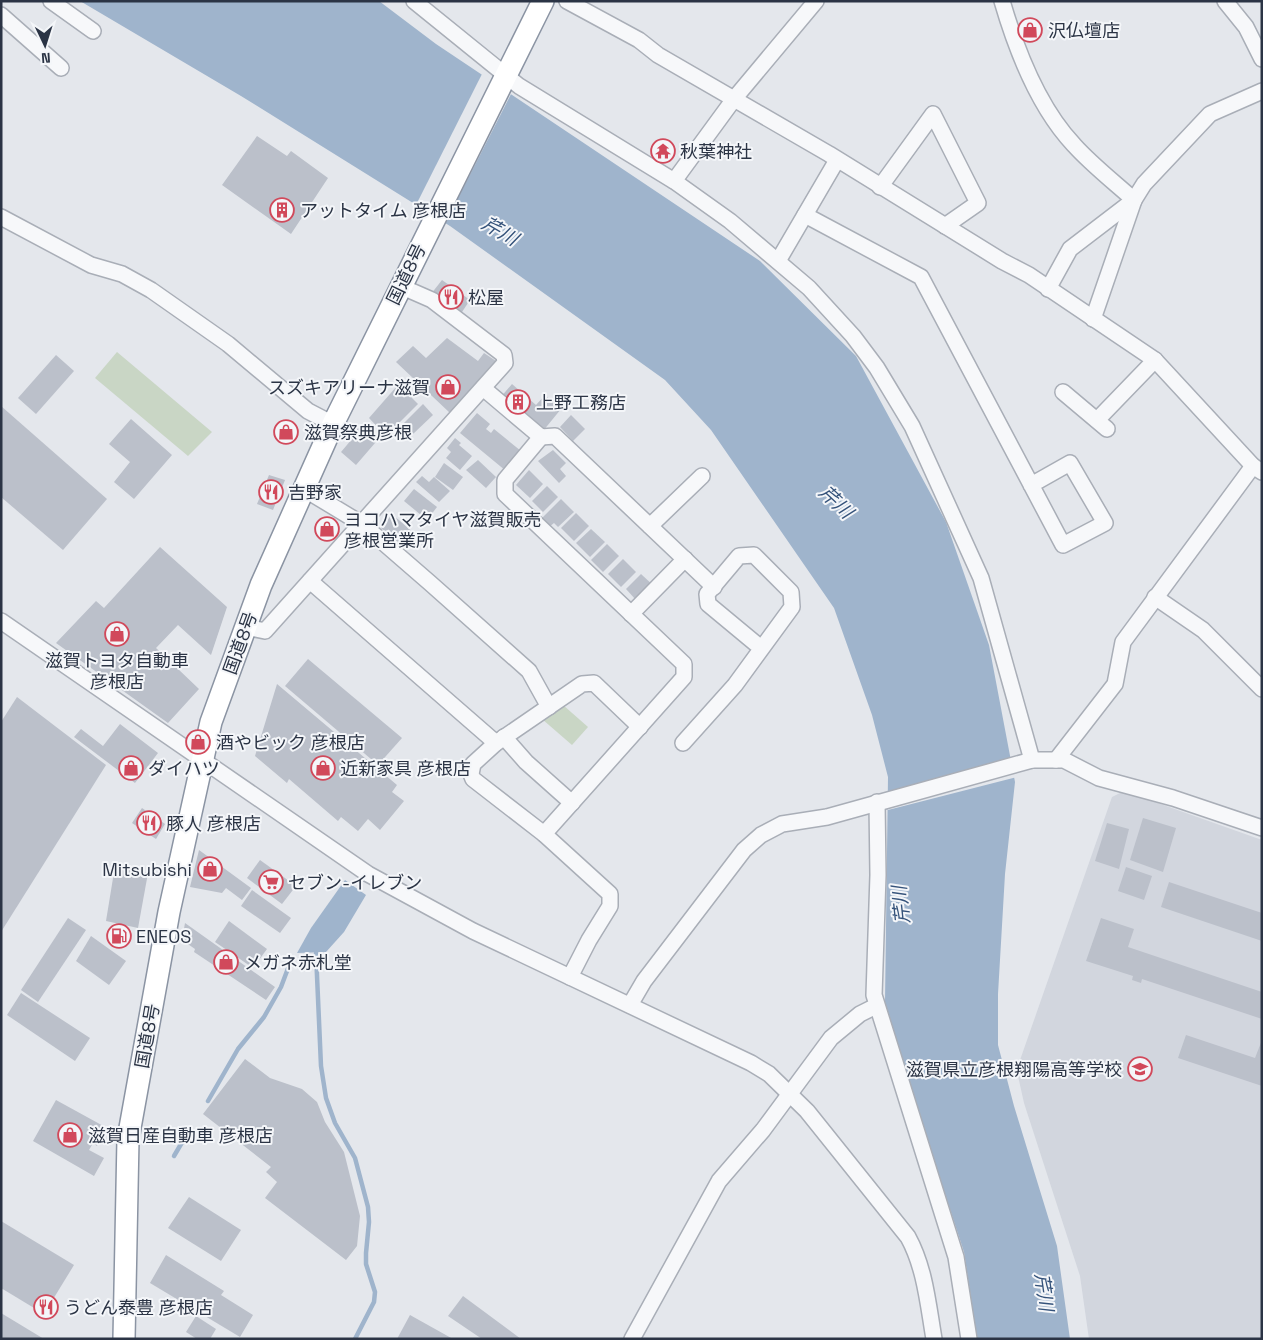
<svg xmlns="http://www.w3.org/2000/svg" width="1263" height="1340" viewBox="0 0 1263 1340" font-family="'Space Grotesk','Noto Sans JP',sans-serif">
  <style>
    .built { fill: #d2d6de }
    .green { fill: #c9d6c5 }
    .water { fill: #9fb4cc }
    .pier { fill: #e4e7ec }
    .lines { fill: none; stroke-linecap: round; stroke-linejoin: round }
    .stream { stroke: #9fb4cc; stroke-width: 4.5 }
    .building { fill: #bbc0ca }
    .minor-casing { stroke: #a9aeb7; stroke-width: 18 }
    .highway-casing { stroke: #8b94a3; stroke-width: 24 }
    .minor { stroke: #f7f8fa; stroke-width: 15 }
    .highway { stroke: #fff; stroke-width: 21 }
    .labels { text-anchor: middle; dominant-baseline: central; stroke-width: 4; stroke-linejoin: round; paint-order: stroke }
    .poi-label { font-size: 18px; fill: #2b3445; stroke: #f4f6f9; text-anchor: start }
    .street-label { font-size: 18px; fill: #2b3445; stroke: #f4f6f9 }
    .water-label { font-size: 19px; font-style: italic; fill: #34527a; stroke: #f4f6f9 }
  </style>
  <rect width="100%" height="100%" fill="#e4e7ec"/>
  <polygon class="built" points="1124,791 1262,840 1262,1339 1089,1339 1080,1276 1024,1103 1018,1076 1019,1063 1112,797"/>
  <g class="green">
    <polygon points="117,352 212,432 188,456 95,378"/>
    <polygon points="563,705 588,727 572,745 542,719"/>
  </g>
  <g class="water">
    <polygon points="80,1 379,1 436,44 760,261 856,356 946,522 989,645 1015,782 1005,874 998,994 998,1045 1014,1106 1057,1246 1070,1339 977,1339 964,1252 919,1115 885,1002 888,777 872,715 834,608 711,430 665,380 450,226 241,96"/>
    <polygon points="345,880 366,895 344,932 326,952 297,953 311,928"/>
  </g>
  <g class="pier">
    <polygon points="483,72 512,92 444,226 415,207"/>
    <polygon points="1014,761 1017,777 888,810 887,794"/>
  </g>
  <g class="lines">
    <g class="stream">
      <polyline points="316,953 321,1066 326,1098 335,1123 355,1158 368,1207 369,1222 366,1253 366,1264 375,1292 374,1302 355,1339"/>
      <polyline points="208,1101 238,1049 264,1017 281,987 290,963"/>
      <polyline points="174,1156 184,1139"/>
    </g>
  </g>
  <g class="building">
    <polygon points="257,136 287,156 291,151 328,178 291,234 222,185"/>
    <polygon points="442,280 470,300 460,315 431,294"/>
    <polygon points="447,338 478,361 484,353 496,361 450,413 396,362 413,346 426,358"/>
    <polygon points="56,355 74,371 36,414 18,398"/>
    <polygon points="512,384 536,405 545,395 561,409 543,431 500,398"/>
    <polygon points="397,386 400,386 418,404 386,436 369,418"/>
    <polygon points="423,404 433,415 413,434 403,424"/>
    <polygon points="1,406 107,499 63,550 1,497"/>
    <polygon points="477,413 490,424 486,429 491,433 494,429 521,451 506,471 460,433"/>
    <polygon points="571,415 585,429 573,441 560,427"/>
    <polygon points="131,419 172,455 134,499 114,482 130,462 109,444"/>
    <polygon points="357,427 375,443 356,465 341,452 352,439 349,436"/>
    <polygon points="455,438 461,443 459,445 472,456 460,470 446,458 451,452 447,448"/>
    <polygon points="553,450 566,463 560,469 566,476 559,483 538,461"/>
    <polygon points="478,460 496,477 486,488 466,470"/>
    <polygon points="444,463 463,477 453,490 435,477"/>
    <polygon points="529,470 543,484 530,498 516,485"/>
    <polygon points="269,475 285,480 273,510 257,504"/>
    <polygon points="422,476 429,482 434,477 450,491 439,502 416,482"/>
    <polygon points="547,486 558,497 543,512 532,501"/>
    <polygon points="414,489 437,507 427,520 404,501"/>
    <polygon points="561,499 574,512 558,527 554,523 549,527 541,519"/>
    <polygon points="576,513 589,526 574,541 561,528"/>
    <polygon points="392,514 416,535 405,548 381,528"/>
    <polygon points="591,529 605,542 590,557 576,543"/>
    <polygon points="607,544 619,556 603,572 591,560"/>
    <polygon points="160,547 227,607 211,655 178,625 156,648 199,689 168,723 56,643 96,601 104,608"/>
    <polygon points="623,559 636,572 621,587 608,574"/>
    <polygon points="641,574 655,587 636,600 626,589"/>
    <polygon points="308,659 402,738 378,765 285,686"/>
    <polygon points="277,684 397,785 392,792 404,801 380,830 368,819 358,831 341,817 338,821 289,779 287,783 255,756"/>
    <polygon points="17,697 106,765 1,932 1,722"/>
    <polygon points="120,724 158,753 135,783 74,737 81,729 103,746"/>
    <polygon points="142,808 165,824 156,839 132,823"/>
    <polygon points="1143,818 1176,828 1163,872 1130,860"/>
    <polygon points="1107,823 1129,829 1119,869 1095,861"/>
    <polygon points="199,850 251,888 242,900 226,888 222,893 190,887"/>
    <polygon points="260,860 296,886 282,904 247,878"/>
    <polygon points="115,866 148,873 138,928 106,921"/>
    <polygon points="1126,867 1152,876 1144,900 1118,891"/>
    <polygon points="1169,882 1262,913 1262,941 1161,907"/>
    <polygon points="252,890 291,918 280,933 241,906"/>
    <polygon points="68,918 86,930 38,1002 21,990"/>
    <polygon points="1101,918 1134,929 1128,947 1262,992 1262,1019 1142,979 1141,983 1132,980 1133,976 1086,961"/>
    <polygon points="229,921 267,949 253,968 215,942"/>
    <polygon points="185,923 275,987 266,1000 194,952 195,949 182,940"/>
    <polygon points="91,936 126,961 109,985 76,961"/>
    <polygon points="21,993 90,1038 75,1061 7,1015"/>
    <polygon points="1186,1035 1255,1058 1262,1040 1262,1086 1178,1058"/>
    <polygon points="245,1059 270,1078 302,1089 317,1102 325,1122 344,1152 360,1216 357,1246 346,1260 265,1198 277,1182 266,1172 271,1167 203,1114"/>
    <polygon points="56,1100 107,1128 97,1146 93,1143 89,1150 104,1158 94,1176 33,1141"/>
    <polygon points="189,1197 241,1230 221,1261 168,1228"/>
    <polygon points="1,1221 74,1265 44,1314 1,1288"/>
    <polygon points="166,1255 224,1291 221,1295 253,1315 240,1337 150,1283"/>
    <polygon points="463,1296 521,1339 482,1339 448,1316"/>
    <polygon points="1,1313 44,1339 1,1339"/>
    <polygon points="410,1315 453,1339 397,1339"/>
    <polygon points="196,1316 216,1329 210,1339 197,1339 186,1332"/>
  </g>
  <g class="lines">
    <g class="minor-casing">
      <g id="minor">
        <polyline points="51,1 93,31"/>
        <polyline points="414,1 519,86 674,181 730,221 809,288 853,336 877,368 912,426 981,578 1032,760"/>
        <polyline points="567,1 639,40 658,55 829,154 1002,261 1029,275 1155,360 1253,466 1262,472"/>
        <path d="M 1002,1 C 1016,49 1039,108 1074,145 C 1092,165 1114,182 1134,200"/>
        <polyline points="1225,1 1246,27 1262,59"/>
        <polyline points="1,15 61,68"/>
        <polyline points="674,181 734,99 816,1"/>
        <polyline points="880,187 933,114 978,203 945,226"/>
        <polyline points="805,215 921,277 1063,545 1105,523 1070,463 1031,485"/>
        <polyline points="1,217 91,265 122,274 151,290 228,344 308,411 333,424"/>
        <polyline points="778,261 837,160"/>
        <polyline points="1048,289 1070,249 1134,200"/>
        <polyline points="1093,319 1134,200 1144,184 1210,114 1262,91"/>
        <polyline points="483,388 541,437 555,436 714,587"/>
        <polyline points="1063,392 1107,429"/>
        <polyline points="1097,420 1155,360"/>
        <polyline points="541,437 505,480 505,494 684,664 684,677 544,834"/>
        <polyline points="304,489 362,524 430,583 529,671 549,707"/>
        <polyline points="650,526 702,476"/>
        <polyline points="310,581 496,743"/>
        <polyline points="1155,597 1203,630 1262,689"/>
        <polyline points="631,614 685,559"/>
        <path d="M 1,621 L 368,874 L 473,931 L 751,1063 L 769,1074 L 807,1111 L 908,1237 C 925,1268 928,1304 934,1339"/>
        <polyline points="246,627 265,631 505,363 504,355 432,300 400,286"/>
        <polyline points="504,737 526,762 572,803"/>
        <polyline points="683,743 735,685 792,607 791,592 754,555 739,556 707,594 708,604 761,648"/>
        <polyline points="1056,760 1115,684 1123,642 1253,466"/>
        <polyline points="877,802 878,875 874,995 956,1257 969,1339"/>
        <polyline points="570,977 589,940 610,906 610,894 544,834 473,779 471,774 473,764 496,743 582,684 594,683 640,727"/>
        <polyline points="630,1005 644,981 744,850 761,835 782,824 827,817 1032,760 1064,760 1099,778 1173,798 1262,828"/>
        <polyline points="632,1339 719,1181 763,1130 831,1038 860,1014 876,1006"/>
      </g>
    </g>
    <g class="highway-casing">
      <polyline id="highway" points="124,1339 128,1139 169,912 211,722 261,585 333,424 543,1"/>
    </g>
    <use href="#minor" class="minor"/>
    <use href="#highway" class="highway"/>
  </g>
  <defs>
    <g id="shop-ring" transform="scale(1.25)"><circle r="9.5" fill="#f4f6f9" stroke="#d1495b" stroke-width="1.5"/><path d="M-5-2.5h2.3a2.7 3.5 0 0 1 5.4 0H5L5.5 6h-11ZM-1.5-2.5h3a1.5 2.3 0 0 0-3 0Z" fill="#d1495b"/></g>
    <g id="temple-ring" transform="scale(1.25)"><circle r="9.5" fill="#f4f6f9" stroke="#d1495b" stroke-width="1.5"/><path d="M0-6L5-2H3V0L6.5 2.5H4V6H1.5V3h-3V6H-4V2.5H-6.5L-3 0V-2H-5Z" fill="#d1495b"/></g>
    <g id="building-ring" transform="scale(1.25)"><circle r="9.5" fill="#f4f6f9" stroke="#d1495b" stroke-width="1.5"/><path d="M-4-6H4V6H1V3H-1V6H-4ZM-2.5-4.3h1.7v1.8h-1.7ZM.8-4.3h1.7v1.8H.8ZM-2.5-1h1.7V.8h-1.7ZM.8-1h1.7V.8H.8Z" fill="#d1495b"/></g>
    <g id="restaurant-ring" transform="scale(1.25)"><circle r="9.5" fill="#f4f6f9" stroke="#d1495b" stroke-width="1.5"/><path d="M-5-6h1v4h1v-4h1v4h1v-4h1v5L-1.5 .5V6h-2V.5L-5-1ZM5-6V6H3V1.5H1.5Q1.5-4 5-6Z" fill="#d1495b"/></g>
    <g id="supermarket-ring" transform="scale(1.25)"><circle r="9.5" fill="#f4f6f9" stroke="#d1495b" stroke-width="1.5"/><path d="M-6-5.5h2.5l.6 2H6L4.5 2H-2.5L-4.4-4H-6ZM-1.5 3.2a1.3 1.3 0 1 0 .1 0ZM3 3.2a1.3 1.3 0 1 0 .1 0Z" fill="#d1495b"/></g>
    <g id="fuel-ring" transform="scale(1.25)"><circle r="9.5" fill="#f4f6f9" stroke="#d1495b" stroke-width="1.5"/><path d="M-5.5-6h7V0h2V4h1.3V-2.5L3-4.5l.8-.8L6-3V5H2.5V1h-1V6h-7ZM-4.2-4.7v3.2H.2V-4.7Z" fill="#d1495b"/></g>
    <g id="school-ring" transform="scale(1.25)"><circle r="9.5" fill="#f4f6f9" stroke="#d1495b" stroke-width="1.5"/><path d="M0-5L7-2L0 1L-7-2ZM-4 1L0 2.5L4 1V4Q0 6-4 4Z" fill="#d1495b"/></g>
  </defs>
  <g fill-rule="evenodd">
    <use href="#shop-ring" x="1030" y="30"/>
    <use href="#temple-ring" x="663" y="151"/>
    <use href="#building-ring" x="282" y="210"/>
    <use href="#restaurant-ring" x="451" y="297"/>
    <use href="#shop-ring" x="448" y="387"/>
    <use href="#building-ring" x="518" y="402"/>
    <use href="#shop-ring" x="286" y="432"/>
    <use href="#restaurant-ring" x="271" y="492"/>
    <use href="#shop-ring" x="327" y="529"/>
    <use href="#shop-ring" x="117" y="634"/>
    <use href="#shop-ring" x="198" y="742"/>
    <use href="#shop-ring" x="131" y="768"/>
    <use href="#shop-ring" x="323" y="768"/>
    <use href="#restaurant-ring" x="149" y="823"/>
    <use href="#shop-ring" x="210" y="869"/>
    <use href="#supermarket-ring" x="271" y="882"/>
    <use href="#fuel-ring" x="119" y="936"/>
    <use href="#shop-ring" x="226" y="962"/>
    <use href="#school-ring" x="1140" y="1069"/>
    <use href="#shop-ring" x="70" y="1135"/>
    <use href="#restaurant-ring" x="46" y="1307"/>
  </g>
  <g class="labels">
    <g class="poi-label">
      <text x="1048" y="30">沢仏壇店</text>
      <text x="680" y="151">秋葉神社</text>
      <text x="300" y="210">アットタイム 彦根店</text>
      <text x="468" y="297">松屋</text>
      <text x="430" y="387" text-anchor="end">スズキアリーナ滋賀</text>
      <text x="536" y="402">上野工務店</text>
      <text x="304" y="432">滋賀祭典彦根</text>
      <text x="288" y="492">吉野家</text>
      <text x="344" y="519">ヨコハマタイヤ滋賀販売<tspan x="344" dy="21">彦根営業所</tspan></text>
      <text x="117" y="660" text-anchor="middle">滋賀トヨタ自動車<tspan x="117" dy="21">彦根店</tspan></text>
      <text x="216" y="742">酒やビック 彦根店</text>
      <text x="148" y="768">ダイハツ</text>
      <text x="340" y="768">近新家具 彦根店</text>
      <text x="166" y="823">豚人 彦根店</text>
      <text x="192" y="869" text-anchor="end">Mitsubishi</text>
      <text x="288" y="882">セブン-イレブン</text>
      <text x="136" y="936">ENEOS</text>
      <text x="244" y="962">メガネ赤札堂</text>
      <text x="1122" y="1069" text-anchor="end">滋賀県立彦根翔陽高等学校</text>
      <text x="88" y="1135">滋賀日産自動車 彦根店</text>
      <text x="64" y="1307">うどん泰豊 彦根店</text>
    </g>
    <g class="street-label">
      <text transform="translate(406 274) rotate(-64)">国道8号</text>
      <text transform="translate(240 643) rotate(-70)">国道8号</text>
      <text transform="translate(147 1036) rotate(-80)">国道8号</text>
    </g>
    <g class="water-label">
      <text transform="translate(500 231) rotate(30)">芹川</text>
      <text transform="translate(836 502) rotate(43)">芹川</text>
      <text transform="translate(901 905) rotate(-96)">芹川</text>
      <text transform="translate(1044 1292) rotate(82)">芹川</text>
    </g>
  </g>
  <rect width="1263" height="1340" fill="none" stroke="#2b3445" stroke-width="5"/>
  <g transform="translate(45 45) rotate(176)" stroke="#f4f6f9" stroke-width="4" paint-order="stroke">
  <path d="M0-4L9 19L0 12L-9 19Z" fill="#2b3445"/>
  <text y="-8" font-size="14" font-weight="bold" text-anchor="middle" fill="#2b3445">N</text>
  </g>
</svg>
